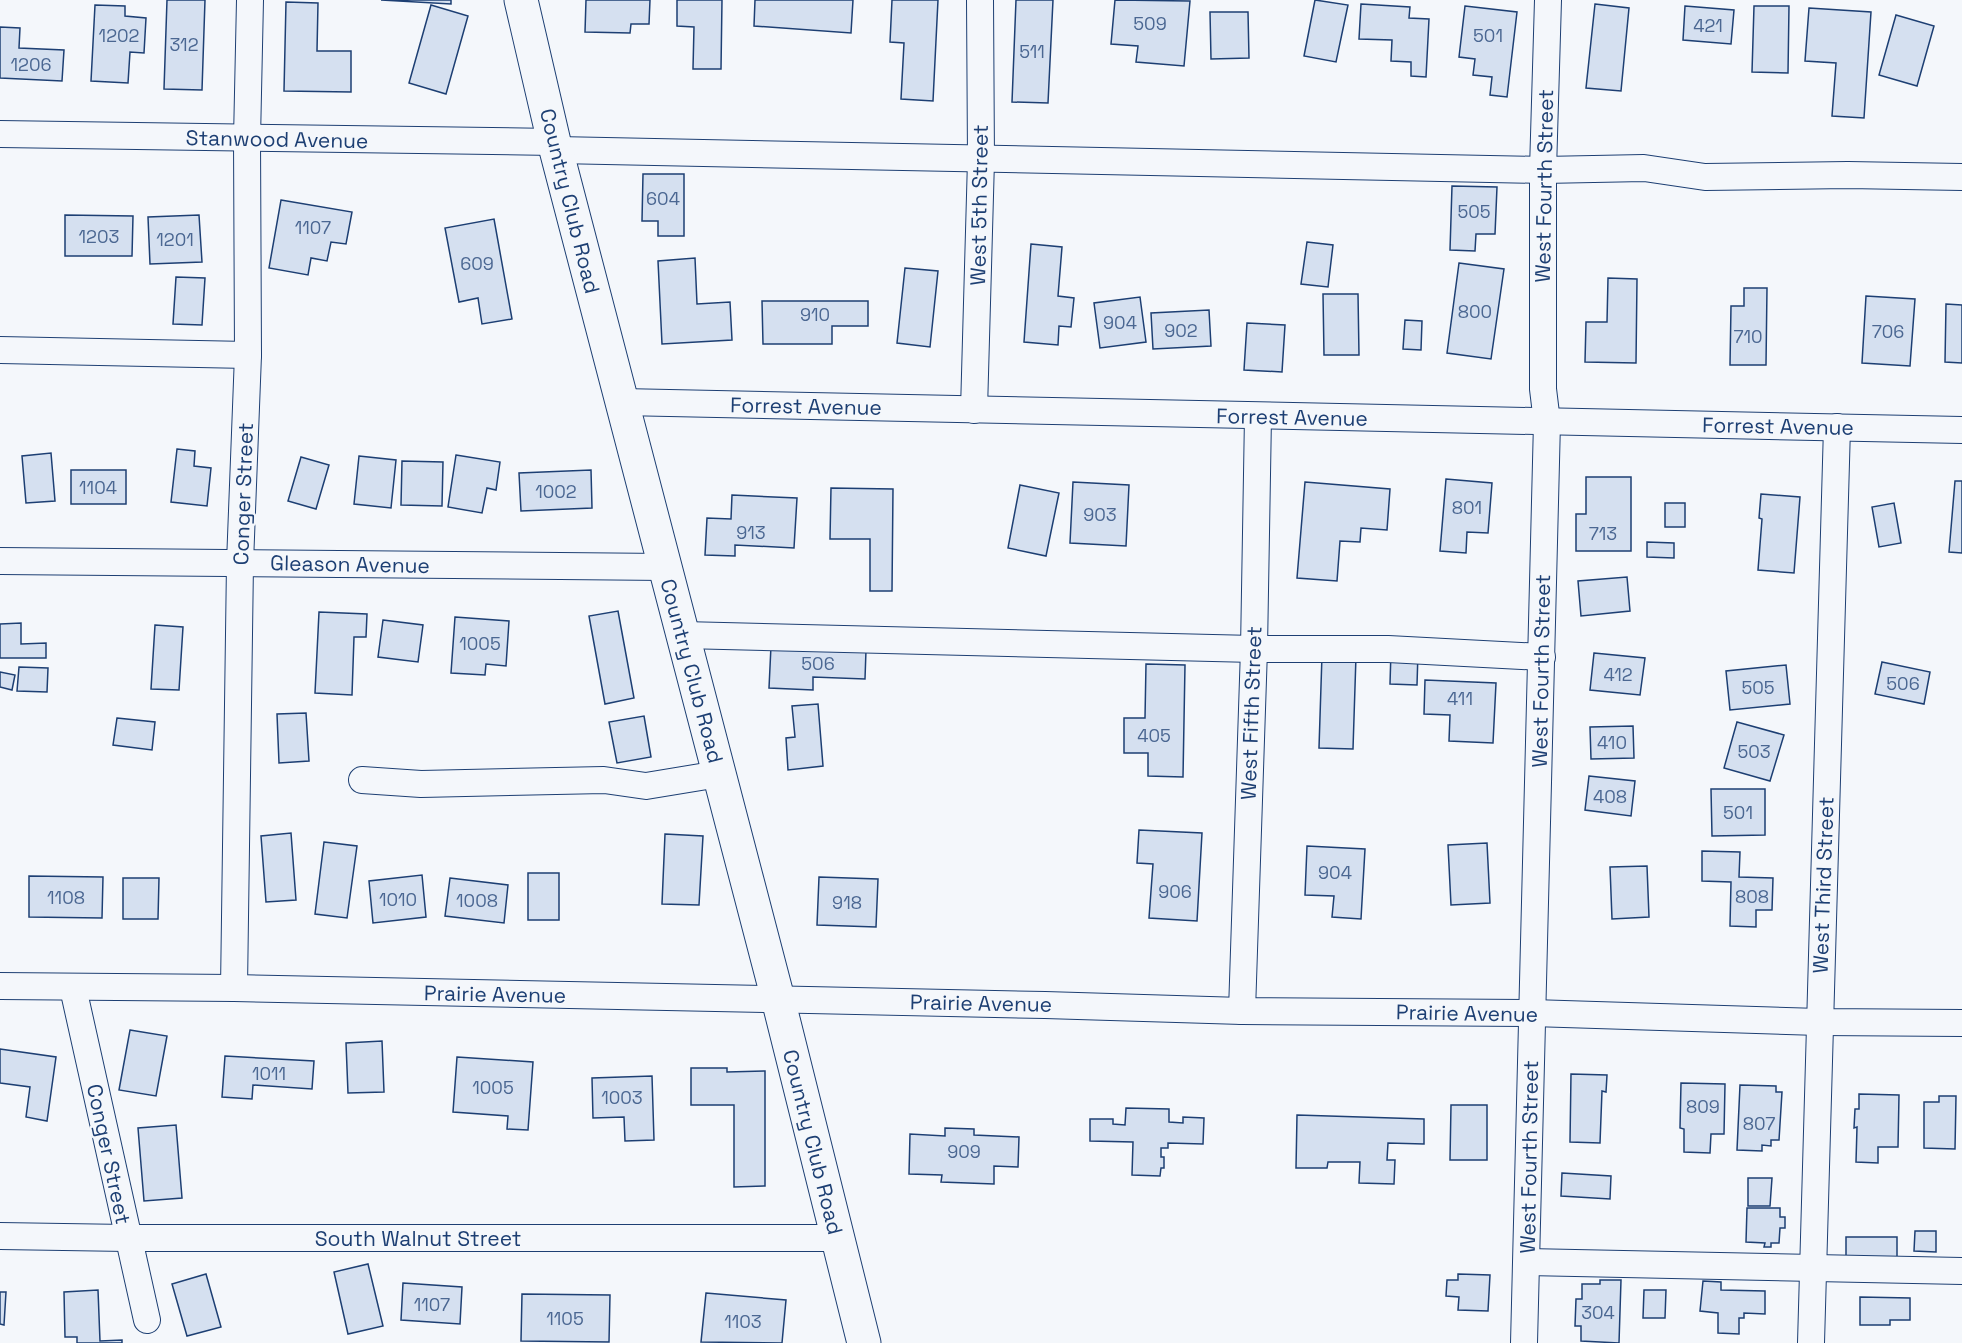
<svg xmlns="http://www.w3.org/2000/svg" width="1962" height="1343" viewBox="0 0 1962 1343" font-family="'Space Grotesk',sans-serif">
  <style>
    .building { fill: #d5e0f0; stroke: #1d3f73; stroke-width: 1.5 }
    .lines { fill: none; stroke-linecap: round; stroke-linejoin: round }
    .minor-casing { stroke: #1d3f73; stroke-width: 28 }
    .major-casing { stroke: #1d3f73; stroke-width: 35 }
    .minor { stroke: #f4f7fb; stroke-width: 26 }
    .major { stroke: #f4f7fb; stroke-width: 33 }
    .labels { text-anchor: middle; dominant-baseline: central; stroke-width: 4.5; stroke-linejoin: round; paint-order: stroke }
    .number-label { font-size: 18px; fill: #4b6792 }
    .street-label { font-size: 21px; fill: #1d3f73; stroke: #f4f7fb }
  </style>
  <rect width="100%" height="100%" fill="#f4f7fb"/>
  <g class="building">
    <polygon points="167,0 205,0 202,90 164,89"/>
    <polygon points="381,0 451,0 451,4"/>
    <polygon points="586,0 650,0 649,24 631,24 630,33 585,32"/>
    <polygon points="677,0 722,0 721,69 693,69 694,27 677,26"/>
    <polygon points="755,0 853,0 851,33 754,26"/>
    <polygon points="892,0 938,0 933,101 901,99 904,43 890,42"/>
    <polygon points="1016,0 1053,0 1048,103 1012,102"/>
    <polygon points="1115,0 1190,1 1184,66 1136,62 1138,46 1111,44"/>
    <polygon points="1315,0 1348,5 1336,62 1304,56"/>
    <polygon points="286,2 318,3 317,51 351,51 351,92 284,91"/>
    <polygon points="1361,4 1410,7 1409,18 1429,19 1426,77 1411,76 1411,62 1391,61 1392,40 1359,39"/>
    <polygon points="1595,4 1629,8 1621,91 1586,88"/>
    <polygon points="95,5 125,6 125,16 146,18 144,53 130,52 128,83 91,81"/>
    <polygon points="431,5 468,16 446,94 409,83"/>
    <polygon points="1465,6 1517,12 1507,97 1490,95 1492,77 1473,75 1475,59 1459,57"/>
    <polygon points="1685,6 1734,10 1731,44 1683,40"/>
    <polygon points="1754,6 1789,6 1788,73 1752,72"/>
    <polygon points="1809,8 1871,12 1864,118 1832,116 1836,63 1805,61"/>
    <polygon points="1210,12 1248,12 1249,58 1211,59"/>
    <polygon points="1896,15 1934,26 1917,86 1879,75"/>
    <polygon points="0,27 20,28 19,48 64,50 62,81 0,78"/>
    <polygon points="643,174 684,174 684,236 658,236 658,221 642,221"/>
    <polygon points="1452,186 1497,187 1495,234 1476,234 1475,251 1450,250"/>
    <polygon points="281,200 352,212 346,244 331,242 327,261 311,258 308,275 269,268"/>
    <polygon points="65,215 133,216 132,256 65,256"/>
    <polygon points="199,215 202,262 150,264 148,217"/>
    <polygon points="494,219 512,319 482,324 478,298 459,302 445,228"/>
    <polygon points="1307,242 1333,245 1328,287 1301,284"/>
    <polygon points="1031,244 1062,247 1058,296 1074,298 1071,327 1059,326 1058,345 1024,342"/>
    <polygon points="695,258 697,304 730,302 732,340 662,344 658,261"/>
    <polygon points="1459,263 1504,269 1491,359 1447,353"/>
    <polygon points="905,268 938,271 930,347 897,343"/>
    <polygon points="176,277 205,278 202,325 173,324"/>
    <polygon points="1608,278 1637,279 1636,363 1585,362 1586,322 1607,322"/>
    <polygon points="1744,288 1767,288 1766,365 1730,365 1731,306 1744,306"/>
    <polygon points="1323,294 1358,294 1359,355 1324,355"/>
    <polygon points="1866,296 1915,299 1910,366 1862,363"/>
    <polygon points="1140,297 1146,342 1100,348 1094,303"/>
    <polygon points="762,301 868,301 868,326 832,326 832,344 763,344"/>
    <polygon points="1946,304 1962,305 1962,363 1945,362"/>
    <polygon points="1209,310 1211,346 1153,349 1151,313"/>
    <polygon points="1405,320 1422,321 1421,350 1403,349"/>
    <polygon points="1247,323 1285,325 1282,372 1244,370"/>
    <polygon points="177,449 195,451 194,466 211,468 207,506 171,502"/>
    <polygon points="51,453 55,501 26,503 22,456"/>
    <polygon points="456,455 500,462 496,490 487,488 482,513 448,507"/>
    <polygon points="359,456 396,460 391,508 354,504"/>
    <polygon points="301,457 329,465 316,509 288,501"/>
    <polygon points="402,461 443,462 442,506 401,505"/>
    <rect x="71" y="470" width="55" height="34"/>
    <polygon points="591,470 592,508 521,511 519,473"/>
    <polygon points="1586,477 1631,477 1631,551 1576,551 1576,514 1586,514"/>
    <polygon points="1446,479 1492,483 1488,533 1467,532 1466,553 1440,551"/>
    <polygon points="1955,481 1962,481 1962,553 1949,552"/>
    <polygon points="1073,482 1129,485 1126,546 1070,543"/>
    <polygon points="1305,482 1390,489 1387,530 1361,528 1360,542 1340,541 1337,581 1297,578"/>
    <polygon points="1020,485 1059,493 1046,556 1008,548"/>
    <polygon points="831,488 893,489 892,591 870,591 870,539 830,539"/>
    <polygon points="1761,494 1800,497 1794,573 1758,570 1762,519 1759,518"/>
    <polygon points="732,495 797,498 794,548 735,545 735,556 705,555 707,518 731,519"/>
    <rect x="1665" y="503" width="20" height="24"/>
    <polygon points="1894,503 1901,543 1879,547 1872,507"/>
    <polygon points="1647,542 1674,543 1674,558 1647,557"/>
    <polygon points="1627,577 1630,611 1581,616 1578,581"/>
    <polygon points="618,611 634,698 605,704 589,616"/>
    <polygon points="319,612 367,614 366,637 354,637 352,695 315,693"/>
    <polygon points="455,617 509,621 506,666 486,664 485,675 451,673"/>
    <polygon points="383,620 423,625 418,662 378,657"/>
    <polygon points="21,623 21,644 46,643 46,658 0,658 0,624"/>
    <polygon points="155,625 183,627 179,690 151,689"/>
    <polygon points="771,646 866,650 865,679 813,677 813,690 769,688"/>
    <polygon points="1391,651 1418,652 1417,685 1390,684"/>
    <polygon points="1594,653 1645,658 1640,695 1590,690"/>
    <polygon points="1322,655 1356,656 1353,749 1319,748"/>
    <polygon points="1882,662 1930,672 1924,704 1875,694"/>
    <polygon points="1146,664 1185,665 1183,777 1148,776 1148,753 1124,753 1124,718 1145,718"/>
    <polygon points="1786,665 1790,704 1730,710 1726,671"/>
    <polygon points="19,667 48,668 47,692 17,691"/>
    <polygon points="0,672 15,675 12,690 0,687"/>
    <polygon points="1425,680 1496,683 1493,743 1449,741 1450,715 1424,714"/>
    <polygon points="818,704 823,766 788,770 786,738 795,737 792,706"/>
    <polygon points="306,713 309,761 279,763 277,714"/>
    <polygon points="644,716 651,757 617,763 609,722"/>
    <polygon points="117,718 155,722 152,750 113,745"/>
    <polygon points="1737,722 1784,735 1770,781 1724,768"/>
    <polygon points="1633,726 1634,758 1591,759 1590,727"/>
    <polygon points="1589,776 1635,781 1631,816 1585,810"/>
    <polygon points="1711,789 1765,789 1765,835 1712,836"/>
    <polygon points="1139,830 1202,833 1197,921 1149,918 1153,864 1137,863"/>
    <polygon points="291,833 296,900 266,902 261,836"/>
    <polygon points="665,834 703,836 699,905 662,904"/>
    <polygon points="324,842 357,846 347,918 315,914"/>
    <polygon points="1487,843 1490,903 1451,905 1448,845"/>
    <polygon points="1307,846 1365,849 1361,919 1332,917 1334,896 1305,895"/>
    <polygon points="1702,851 1740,852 1739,877 1773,878 1772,910 1756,910 1756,927 1730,926 1731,882 1702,881"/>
    <polygon points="1647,866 1649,917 1612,919 1610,867"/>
    <rect x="528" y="873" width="31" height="47"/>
    <polygon points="422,875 426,917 373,923 369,881"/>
    <polygon points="29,876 103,877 102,918 29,917"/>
    <polygon points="819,877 878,879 876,927 817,925"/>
    <polygon points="123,878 159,878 158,919 123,919"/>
    <polygon points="450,878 508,885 504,923 445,916"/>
    <polygon points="130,1030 167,1036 156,1096 119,1090"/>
    <polygon points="382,1041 384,1092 348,1093 346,1043"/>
    <polygon points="0,1049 56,1057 47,1121 26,1117 30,1087 0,1083"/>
    <polygon points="225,1056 314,1061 312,1089 253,1085 252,1099 222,1097"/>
    <polygon points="457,1057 533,1062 528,1130 507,1129 508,1116 453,1112"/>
    <polygon points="691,1068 727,1068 727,1072 765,1071 765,1186 734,1187 734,1105 691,1105"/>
    <polygon points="1571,1074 1607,1075 1606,1092 1602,1091 1600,1143 1570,1142"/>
    <polygon points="652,1076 654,1140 625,1141 624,1117 593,1118 592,1078"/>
    <polygon points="1681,1083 1725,1084 1724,1134 1711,1134 1710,1153 1684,1152 1684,1129 1680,1128"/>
    <polygon points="1740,1085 1776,1086 1776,1092 1782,1092 1779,1140 1771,1140 1771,1146 1762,1145 1762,1151 1737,1150"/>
    <polygon points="1859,1094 1899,1095 1898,1147 1878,1147 1878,1163 1856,1162 1857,1127 1854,1128 1855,1109 1859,1109"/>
    <polygon points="1939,1096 1956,1096 1955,1149 1924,1148 1924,1102 1939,1102"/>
    <polygon points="1451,1105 1487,1105 1487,1160 1450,1160"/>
    <polygon points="1126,1108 1169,1109 1169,1122 1183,1123 1183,1117 1204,1118 1203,1144 1168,1143 1168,1148 1161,1148 1161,1157 1164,1157 1164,1168 1161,1168 1160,1176 1132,1175 1133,1142 1090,1141 1090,1119 1113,1119 1113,1124 1125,1125"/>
    <polygon points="1297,1115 1424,1119 1424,1144 1388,1143 1387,1160 1395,1160 1394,1184 1359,1183 1360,1162 1328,1162 1327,1168 1296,1168"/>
    <polygon points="176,1125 182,1198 144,1201 138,1128"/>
    <polygon points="945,1128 974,1129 974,1135 1019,1137 1018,1167 994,1166 994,1184 941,1182 942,1175 909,1174 910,1134 945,1136"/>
    <polygon points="1562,1173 1611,1176 1610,1199 1561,1196"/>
    <polygon points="1748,1178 1772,1178 1770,1206 1748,1206"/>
    <polygon points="1747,1208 1780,1208 1780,1217 1785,1217 1785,1228 1780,1228 1779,1243 1771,1243 1771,1247 1764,1247 1765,1243 1746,1242"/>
    <polygon points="1915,1231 1936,1231 1936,1252 1914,1251"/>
    <polygon points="1846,1237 1897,1237 1897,1259 1846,1258"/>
    <polygon points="368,1264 383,1326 348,1334 334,1272"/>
    <polygon points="206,1274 221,1327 187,1336 172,1284"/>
    <polygon points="1458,1274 1490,1275 1488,1311 1458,1310 1459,1297 1446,1296 1447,1280 1458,1280"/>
    <polygon points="1600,1280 1621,1280 1619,1343 1581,1341 1581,1326 1575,1326 1576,1299 1582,1299 1582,1284 1600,1284"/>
    <polygon points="1703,1281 1721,1282 1721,1290 1765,1291 1765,1314 1744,1313 1744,1318 1739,1318 1739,1334 1718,1333 1718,1313 1700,1311"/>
    <polygon points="403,1283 462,1287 460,1324 401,1320"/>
    <polygon points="98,1290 100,1341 122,1340 122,1343 77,1343 77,1337 65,1337 64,1292"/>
    <polygon points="1644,1290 1666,1290 1665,1318 1643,1318"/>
    <polygon points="0,1292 6,1292 4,1325 0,1324"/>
    <polygon points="706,1293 786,1300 782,1343 701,1342"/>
    <polygon points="522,1294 610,1295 609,1342 521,1341"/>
    <polygon points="1860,1297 1910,1298 1910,1320 1890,1320 1890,1325 1860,1325"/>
  </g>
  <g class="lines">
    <g class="minor-casing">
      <g id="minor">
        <polyline points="0,134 554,142"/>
        <polyline points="557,150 1543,170 1644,168 1705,177 1848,175 1962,177"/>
        <polyline points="0,350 248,355"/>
        <polyline points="622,402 1962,430"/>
        <polyline points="974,410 981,160 980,0"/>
        <polyline points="0,561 665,567"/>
        <polyline points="683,635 1254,649 1388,649 1542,657"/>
        <polyline points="362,780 421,784 604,780 646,786 719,774"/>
        <polyline points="0,986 234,988 1045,1005 1242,1011 1532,1013 1819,1022 1962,1023"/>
        <polyline points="73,988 147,1320"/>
        <polyline points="234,988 240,563 248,355 247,139 250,0"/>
        <polyline points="1242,1011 1254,649 1258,416"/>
        <polyline points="0,1236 127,1238 836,1238"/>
        <polyline points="1527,1262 1962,1271"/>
        <polyline points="1524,1343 1547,422 1543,389 1543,170 1548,0"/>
        <polyline points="1811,1343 1837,427"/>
      </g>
    </g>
    <g class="major-casing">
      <polyline id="major" points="521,0 554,142 778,999 864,1343"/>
    </g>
    <use href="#minor" class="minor"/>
    <use href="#major" class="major"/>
  </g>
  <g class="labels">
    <g class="number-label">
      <text x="1150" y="23">509</text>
      <text x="1708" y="25">421</text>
      <text x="119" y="35">1202</text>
      <text x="1488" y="35">501</text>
      <text x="184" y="44">312</text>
      <text x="1032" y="51">511</text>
      <text x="31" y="64">1206</text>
      <text x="663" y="198">604</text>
      <text x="1474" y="211">505</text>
      <text x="313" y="227">1107</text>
      <text x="99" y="236">1203</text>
      <text x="175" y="239">1201</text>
      <text x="477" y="263">609</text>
      <text x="1475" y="311">800</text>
      <text x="815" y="314">910</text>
      <text x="1120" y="322">904</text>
      <text x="1181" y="330">902</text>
      <text x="1888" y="331">706</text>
      <text x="1748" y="336">710</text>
      <text x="98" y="487">1104</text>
      <text x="556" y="491">1002</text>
      <text x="1467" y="507">801</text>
      <text x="1100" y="514">903</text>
      <text x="751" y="532">913</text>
      <text x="1603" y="533">713</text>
      <text x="480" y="643">1005</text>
      <text x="818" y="663">506</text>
      <text x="1618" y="674">412</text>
      <text x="1903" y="683">506</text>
      <text x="1758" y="687">505</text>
      <text x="1460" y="698">411</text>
      <text x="1154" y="735">405</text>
      <text x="1612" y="742">410</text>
      <text x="1754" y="751">503</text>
      <text x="1610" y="796">408</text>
      <text x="1738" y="812">501</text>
      <text x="1335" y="872">904</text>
      <text x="1175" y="891">906</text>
      <text x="1752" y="896">808</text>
      <text x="66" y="897">1108</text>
      <text x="398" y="899">1010</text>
      <text x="477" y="900">1008</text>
      <text x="847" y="902">918</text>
      <text x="269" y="1073">1011</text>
      <text x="493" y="1087">1005</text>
      <text x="622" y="1097">1003</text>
      <text x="1703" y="1106">809</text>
      <text x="1759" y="1123">807</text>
      <text x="964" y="1151">909</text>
      <text x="432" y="1304">1107</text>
      <text x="1598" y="1312">304</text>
      <text x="565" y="1318">1105</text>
      <text x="743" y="1321">1103</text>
    </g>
    <g class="street-label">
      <text transform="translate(277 139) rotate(1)">Stanwood Avenue</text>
      <text transform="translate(1544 186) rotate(-89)">West Fourth Street</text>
      <text transform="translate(570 201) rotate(76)">Country Club Road</text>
      <text transform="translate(979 205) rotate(-89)">West 5th Street</text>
      <text transform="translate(806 406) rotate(1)">Forrest Avenue</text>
      <text transform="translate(1292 417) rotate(1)">Forrest Avenue</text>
      <text transform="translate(1778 426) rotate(1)">Forrest Avenue</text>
      <text transform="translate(243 494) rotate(-88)">Conger Street</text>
      <text transform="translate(350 564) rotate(1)">Gleason Avenue</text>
      <text transform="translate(692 671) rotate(75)">Country Club Road</text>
      <text transform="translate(1541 671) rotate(-89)">West Fourth Street</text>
      <text transform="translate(1251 713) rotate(-88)">West Fifth Street</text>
      <text transform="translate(1823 885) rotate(-88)">West Third Street</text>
      <text transform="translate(495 994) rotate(1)">Prairie Avenue</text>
      <text transform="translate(981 1003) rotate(1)">Prairie Avenue</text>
      <text transform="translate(1467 1013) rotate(1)">Prairie Avenue</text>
      <text transform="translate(813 1142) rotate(76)">Country Club Road</text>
      <text transform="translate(109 1154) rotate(78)">Conger Street</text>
      <text transform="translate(1529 1157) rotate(-89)">West Fourth Street</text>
      <text x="418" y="1238">South Walnut Street</text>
    </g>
  </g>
</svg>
